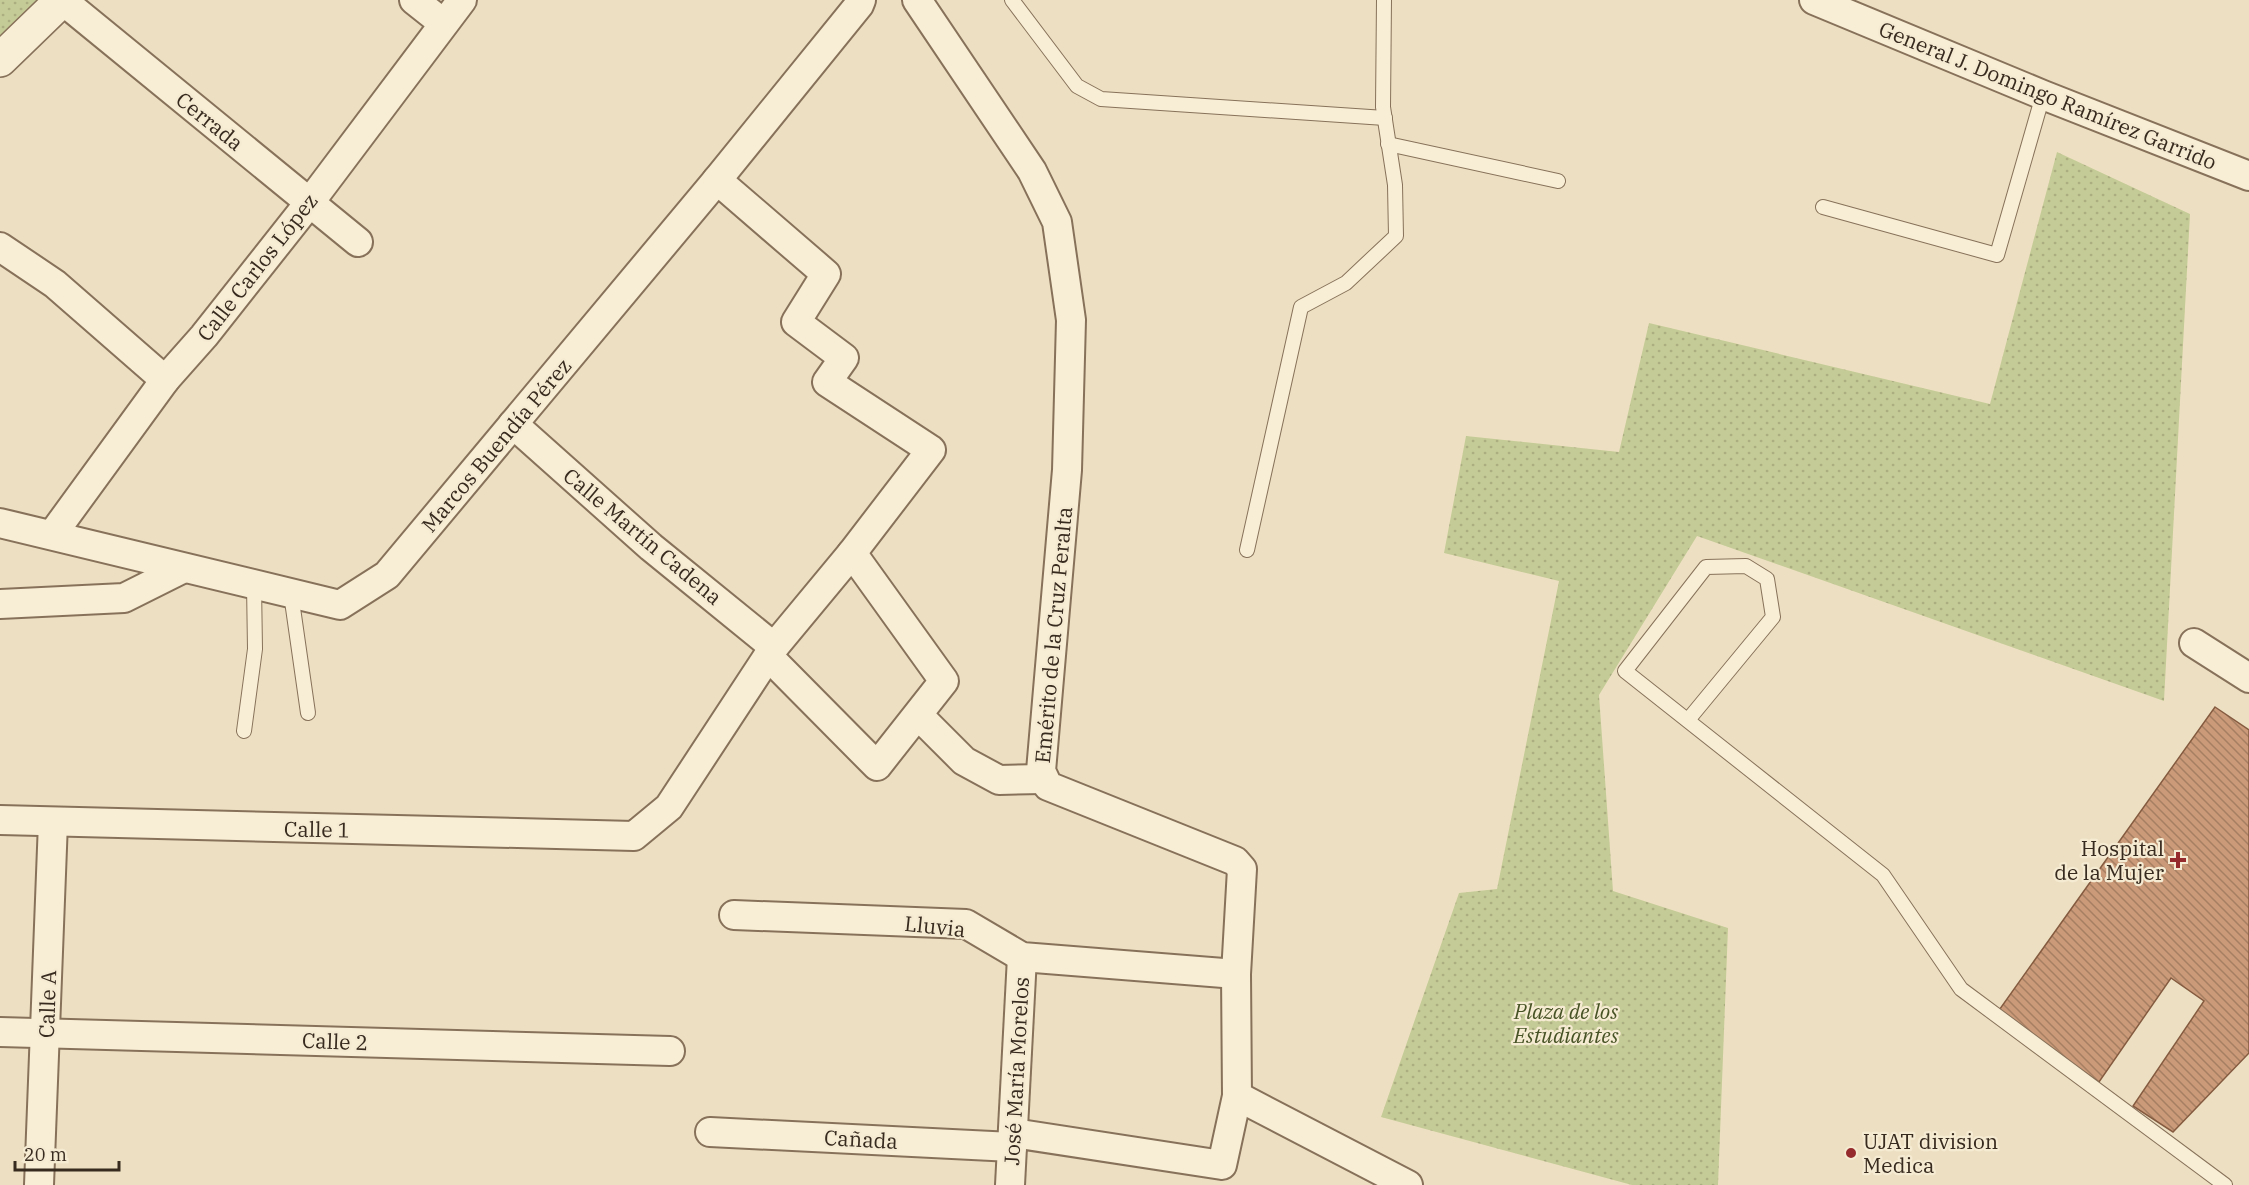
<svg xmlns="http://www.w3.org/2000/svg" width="2249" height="1185" viewBox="0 0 2249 1185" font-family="'IBM Plex Serif',serif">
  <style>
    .park { fill: url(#park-dots) }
    .building { fill: url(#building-back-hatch); stroke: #855b40; stroke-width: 1.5 }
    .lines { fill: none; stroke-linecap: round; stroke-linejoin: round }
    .service-casing { stroke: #87715a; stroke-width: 16 }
    .minor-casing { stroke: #87715a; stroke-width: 32 }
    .tertiary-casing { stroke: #87715a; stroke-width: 36 }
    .service { stroke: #f8eed5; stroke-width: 14 }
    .minor { stroke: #f8eed5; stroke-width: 28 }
    .tertiary { stroke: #f8eed5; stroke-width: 33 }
    .poi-dot { fill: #952b2c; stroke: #f5ead2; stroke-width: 2 }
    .labels { text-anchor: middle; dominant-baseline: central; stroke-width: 4.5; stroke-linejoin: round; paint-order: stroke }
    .street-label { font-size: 21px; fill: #372a1e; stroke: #f5ead2 }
    .poi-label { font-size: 21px; fill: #372a1e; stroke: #f5ead2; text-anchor: end }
    .park-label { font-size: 21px; font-style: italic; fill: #475325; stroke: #f5ead2 }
  </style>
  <defs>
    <pattern id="park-dots" width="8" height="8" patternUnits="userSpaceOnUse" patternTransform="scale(1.5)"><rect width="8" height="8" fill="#c5cb96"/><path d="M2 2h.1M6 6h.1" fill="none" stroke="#aaae81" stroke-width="1.8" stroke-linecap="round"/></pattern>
    <pattern id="building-back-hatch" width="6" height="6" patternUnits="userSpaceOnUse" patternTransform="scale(1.5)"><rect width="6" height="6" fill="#cb9b79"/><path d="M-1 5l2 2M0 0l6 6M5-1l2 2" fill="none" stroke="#a67f63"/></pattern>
  </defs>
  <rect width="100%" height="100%" fill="#ede0c2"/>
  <g class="park">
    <polygon points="0,0 61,0 0,60"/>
    <polygon points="2057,152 2190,214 2164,701 1697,536 1599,695 1613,891 1728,928 1718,1185 1632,1185 1381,1117 1459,893 1497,889 1559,581 1444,553 1466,436 1619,452 1649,323 1990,404"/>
  </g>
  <polygon class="building" points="2215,707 2249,730 2249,1053 2173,1132 2133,1106 2204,1001 2171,978 2099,1082 1997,1013"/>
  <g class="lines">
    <g class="service-casing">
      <g id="service">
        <polyline points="1012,0 1077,86 1101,99 1385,118"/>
        <polyline points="1388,144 1558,181"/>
        <polyline points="1823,207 1997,255 2043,95"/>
        <polyline points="1247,550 1301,307 1346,283 1396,236 1395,185 1383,107 1384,0"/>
        <polyline points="291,594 308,713"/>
        <polyline points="1688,720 1773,617 1767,579 1746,566 1706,567 1625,671 1883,875 1961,989 2225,1185"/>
        <polyline points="244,731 255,649 254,585"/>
      </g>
    </g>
    <g class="minor-casing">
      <g id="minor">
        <polyline points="62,0 358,242"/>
        <polyline points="414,0 443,23"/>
        <polyline points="917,0 1032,171 1057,222 1071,320 1067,470 1041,771 1048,786 1235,861 1242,869 1236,974 1237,1096 1408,1185"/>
        <polyline points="1814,0 2043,95 2249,176"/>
        <polyline points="0,247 55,284 165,380"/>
        <polyline points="513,424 651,547 774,647"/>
        <polyline points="0,523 340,605 387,575 717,180 859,5 861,0"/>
        <polyline points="52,535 165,380 204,336 310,202 462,0"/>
        <polyline points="0,604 124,598 184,568"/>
        <polyline points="2194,643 2249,678"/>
        <polyline points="769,657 877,766 944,681 852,553"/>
        <polyline points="919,716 964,761 999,780 1043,779"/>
        <polyline points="0,820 634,836 669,807 774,647 852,553 931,450 827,382 844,358 796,322 826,274 717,180"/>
        <polyline points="734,915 966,924 1022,957 1236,974"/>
        <polyline points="0,1032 670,1051"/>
        <polyline points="710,1132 1012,1147"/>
        <polyline points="1013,1133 1222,1165 1237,1096"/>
        <polyline points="39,1185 53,822"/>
        <polyline points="1010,1185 1022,957"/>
      </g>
    </g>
    <g class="tertiary-casing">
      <polyline id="tertiary" points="0,60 62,0"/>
    </g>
    <use href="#service" class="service"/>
    <use href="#minor" class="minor"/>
    <use href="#tertiary" class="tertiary"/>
  </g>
  <g class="poi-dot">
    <path d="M2175 851h6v6h6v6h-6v6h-6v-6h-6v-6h6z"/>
    <circle cx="1851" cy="1153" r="6"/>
  </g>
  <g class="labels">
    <g class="street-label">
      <text transform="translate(2048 95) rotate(22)">General J. Domingo Ramírez Garrido</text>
      <text transform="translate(210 121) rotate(39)">Cerrada</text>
      <text transform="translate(257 267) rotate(-52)">Calle Carlos López</text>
      <text transform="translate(496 445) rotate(-50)">Marcos Buendía Pérez</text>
      <text transform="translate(643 536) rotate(40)">Calle Martín Cadena</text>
      <text transform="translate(1053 635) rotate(-85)">Emérito de la Cruz Peralta</text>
      <text transform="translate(317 829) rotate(1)">Calle 1</text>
      <text transform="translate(935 926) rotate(6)">Lluvia</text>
      <text transform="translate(47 1004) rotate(-88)">Calle A</text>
      <text transform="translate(335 1041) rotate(2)">Calle 2</text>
      <text transform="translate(1016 1071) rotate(-87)">José María Morelos</text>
      <text transform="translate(861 1139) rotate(3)">Cañada</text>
    </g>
    <g class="poi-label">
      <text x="2164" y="848">Hospital<tspan x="2164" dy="24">de la Mujer</tspan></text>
      <text x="1863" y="1141" text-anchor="start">UJAT division<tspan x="1863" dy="24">Medica</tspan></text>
    </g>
    <g class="park-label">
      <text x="1566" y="1011">Plaza de los<tspan x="1566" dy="24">Estudiantes</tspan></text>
    </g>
  </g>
  <path d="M15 1161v9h104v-9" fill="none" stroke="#372a1e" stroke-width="3"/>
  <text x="24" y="1161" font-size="18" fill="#372a1e" stroke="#f5ead2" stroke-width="4.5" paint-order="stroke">20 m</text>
</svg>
